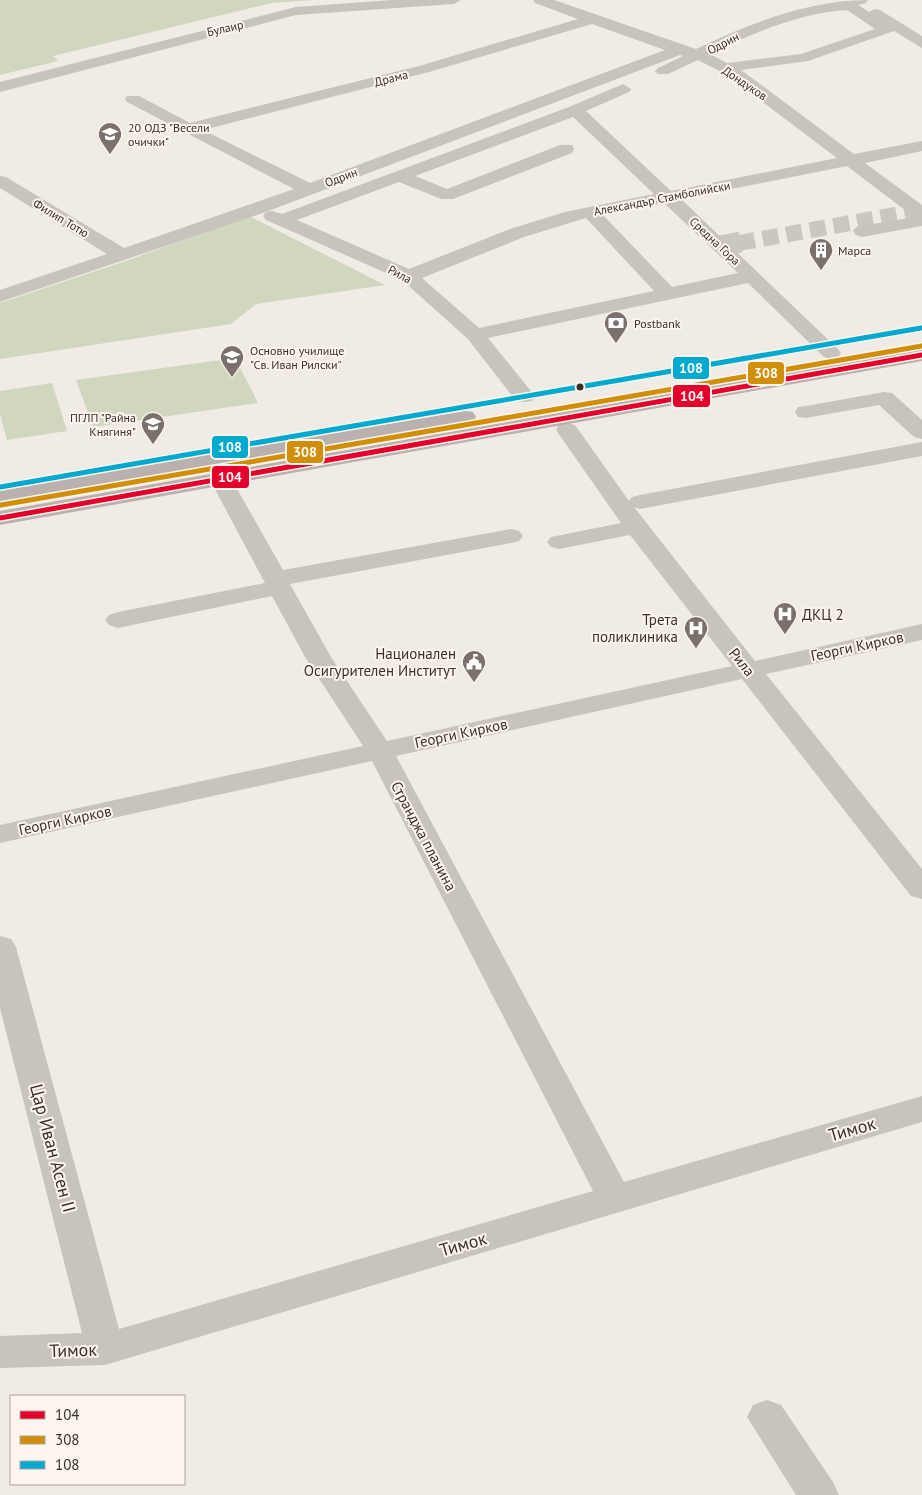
<svg xmlns="http://www.w3.org/2000/svg" width="922" height="1495" viewBox="0 0 922 1495" font-family="'PT Sans',sans-serif">
  <style>
    .green { fill: #d1d6bf }
    .lines { fill: none; stroke-linecap: round; stroke-linejoin: round }
    .minor-tunnel-far1 { stroke: #ccc6c0; stroke-width: 16; stroke-dasharray: 16 8; stroke-linecap: butt }
    .minor-tunnel { stroke: #ccc6c0; stroke-width: 21; stroke-dasharray: 21 11; stroke-linecap: butt }
    .minor { fill: #c9c3be; fill-rule: evenodd }
    .major { fill: #b8b1ad; fill-rule: evenodd }
    .bus-1-casing { stroke: #fbf5ee; stroke-width: 8 }
    .bus-2-casing { stroke: #fbf5ee; stroke-width: 8 }
    .bus-3-casing { stroke: #fbf5ee; stroke-width: 8 }
    .bus-1 { stroke: #e4002b; stroke-width: 5 }
    .bus-2 { stroke: #d18e09; stroke-width: 5 }
    .bus-3 { stroke: #00a9ce; stroke-width: 5 }
    .bus-dot { fill: #3b302b; stroke: #fbf5ee; stroke-width: 2 }
    .labels { text-anchor: middle; dominant-baseline: central; stroke-width: 4; stroke-linejoin: round; paint-order: stroke }
    .far-street-label { font-size: 12px; fill: #3b302b; stroke: #fbf5ee }
    .far-poi-label { font-size: 12px; fill: #3b302b; stroke: #fbf5ee; text-anchor: start }
    .poi-label { font-size: 15px; fill: #3b302b; stroke: #fbf5ee; text-anchor: end }
    .street-label { font-size: 15px; fill: #3b302b; stroke: #fbf5ee }
    .near-street-label { font-size: 18px; fill: #3b302b; stroke: #fbf5ee }
    .line-badge { stroke: #fbf5ee; stroke-width: 2 }
    .badge-label { font-size: 14px; text-anchor: middle; font-weight: bold; fill: #fff }
  </style>
  <rect width="100%" height="100%" fill="#f0ebe5"/>
  <g class="green">
    <polygon points="0,0 314,0 272,3 53,56 58,61 0,75"/>
    <polygon points="249,216 385,285 256,304 231,324 0,359 0,303 123,262"/>
    <polygon points="235,358 258,403 93,427 76,380"/>
    <polygon points="52,383 67,431 7,440 0,414 0,391"/>
  </g>
  <g class="lines">
    <polyline class="minor-tunnel-far1" points="739,243 917,211"/>
    <polyline class="minor-tunnel" points="720,246 746,241"/>
    <g class="minor">
      <polygon points="392,0 461,0 454,4 296,15 0,92 0,82 296,7"/>
      <path d="M 533,0 L 554,0 L 696,49 C 750,24 807,0 868,0 L 866,3 L 858,5 L 869,12 L 875,9 L 880,10 L 922,36 L 922,48 L 894,31 L 808,61 L 741,70 L 854,154 L 922,141 L 922,151 L 865,163 L 922,205 L 922,226 L 862,237 L 856,235 L 853,231 L 856,227 L 914,217 L 847,166 L 681,199 L 838,349 L 841,353 L 838,357 L 831,359 L 824,357 L 748,283 L 488,338 L 535,396 L 532,401 L 524,402 L 516,401 L 468,339 L 402,280 L 266,220 L 263,216 L 266,212 L 272,211 L 282,214 L 569,107 L 623,84 L 631,89 L 629,92 L 586,111 L 671,191 L 837,158 L 727,75 L 698,60 L 668,74 L 658,74 L 655,71 L 658,68 L 683,56 L 680,55 L 263,213 L 0,302 L 0,290 L 107,254 L 0,188 L 0,176 L 6,177 L 124,248 L 294,189 L 127,102 L 125,99 L 127,96 L 139,96 L 190,123 L 419,66 L 578,19 L 535,3 ZM 847,10 L 875,29 L 801,54 L 727,63 L 710,54 C 753,33 799,13 847,10 ZM 592,24 L 665,50 L 310,183 L 203,130 L 429,72 ZM 573,117 L 654,194 L 565,212 L 510,229 L 409,269 L 297,220 L 399,182 L 441,199 L 453,199 L 572,153 L 574,149 L 572,145 L 560,145 L 447,189 L 415,176 ZM 664,203 L 738,273 L 672,287 L 603,215 ZM 586,218 L 654,291 L 479,328 L 422,278 L 524,237 Z"/>
      <polygon points="884,392 892,393 922,420 922,439 914,437 879,405 806,418 798,417 795,412 798,407 806,406"/>
      <polygon points="567,423 575,425 629,501 632,497 640,495 922,442 922,456 640,509 634,507 755,661 922,624 922,640 766,674 922,869 922,899 911,896 742,679 396,756 624,1182 922,1096 922,1122 105,1365 0,1368 0,1336 82,1333 0,1008 0,936 11,939 16,947 119,1329 593,1191 372,761 0,843 0,825 363,746 305,657 272,596 118,628 109,625 105,620 109,615 118,612 265,583 210,480 213,475 221,473 229,475 232,480 283,570 511,529 519,531 523,536 519,541 511,543 290,584 331,657 387,741 732,666 630,535 559,549 551,547 547,542 551,537 621,523 556,430 559,425"/>
      <polygon points="767,1400 781,1405 833,1482 839,1495 796,1495 747,1417 753,1405"/>
    </g>
    <g class="major">
      <polygon points="922,349 922,361 0,525 0,511"/>
      <polygon points="465,411 473,412 476,417 473,422 0,503 0,489"/>
    </g>
    <g class="bus-1-casing">
      <polyline id="bus-1" points="0,518 922,355"/>
    </g>
    <g class="bus-2-casing">
      <polyline id="bus-2" points="1,505 922,346"/>
    </g>
    <g class="bus-3-casing">
      <polyline id="bus-3" points="0,487 921,328"/>
    </g>
    <use href="#bus-1" class="bus-1"/>
    <use href="#bus-2" class="bus-2"/>
    <use href="#bus-3" class="bus-3"/>
  </g>
  <defs>
    <g id="school-pin" transform="scale(1.25)"><path d="M0 17L-7.5 6A9.5 9.5 0 1 1 7.5 6Z" fill="#7a716c" stroke="#fbf5ee"/><path d="M0-5L7-2L0 1L-7-2ZM-4 1L0 2.5L4 1V4Q0 6-4 4Z" fill="#fff"/></g>
    <g id="building-pin" transform="scale(1.25)"><path d="M0 17L-7.5 6A9.5 9.5 0 1 1 7.5 6Z" fill="#7a716c" stroke="#fbf5ee"/><path d="M-4-6H4V6H1V3H-1V6H-4ZM-2.5-4.3h1.7v1.8h-1.7ZM.8-4.3h1.7v1.8H.8ZM-2.5-1h1.7V.8h-1.7ZM.8-1h1.7V.8H.8Z" fill="#fff"/></g>
    <g id="bank-pin" transform="scale(1.25)"><path d="M0 17L-7.5 6A9.5 9.5 0 1 1 7.5 6Z" fill="#7a716c" stroke="#fbf5ee"/><path d="M-6-4H6V4H-6ZM0-2.3a2.3 2.3 0 1 0 0 4.6a2.3 2.3 0 1 0 0-4.6Z" fill="#fff"/></g>
    <g id="hospital-pin" transform="scale(1.25)"><path d="M0 17L-7.5 6A9.5 9.5 0 1 1 7.5 6Z" fill="#7a716c" stroke="#fbf5ee"/><path d="M-5-5h3v3.5h4V-5h3V5h-3V1.5h-4V5h-3Z" fill="#fff"/></g>
    <g id="civic-pin" transform="scale(1.25)"><path d="M0 17L-7.5 6A9.5 9.5 0 1 1 7.5 6Z" fill="#7a716c" stroke="#fbf5ee"/><path d="M-.6-6.5H3V-4.5H.6V-3L4-1V1h2V6H-6V1h2V-1L-.6-3ZM-1.2 2.5V6h2.4V2.5Z" fill="#fff"/></g>
  </defs>
  <g fill-rule="evenodd">
    <use href="#school-pin" x="110" y="134"/>
    <use href="#building-pin" x="821" y="250"/>
    <use href="#bank-pin" x="616" y="323"/>
    <use href="#school-pin" x="232" y="357"/>
    <use href="#school-pin" x="153" y="424"/>
    <use href="#hospital-pin" x="785" y="614"/>
    <use href="#hospital-pin" x="696" y="628"/>
    <use href="#civic-pin" x="474" y="662"/>
  </g>
  <circle class="bus-dot" cx="580" cy="387" r="4.5"/>
  <g class="labels">
    <g class="far-street-label">
      <text transform="translate(225 28) rotate(-13)">Булаир</text>
      <text transform="translate(723 43) rotate(-27)">Одрин</text>
      <text transform="translate(391 78) rotate(-14)">Драма</text>
      <text transform="translate(745 83) rotate(34)">Дондуков</text>
      <text transform="translate(341 177) rotate(-21)">Одрин</text>
      <text transform="translate(662 198) rotate(-11)">Александър Стамболийски</text>
      <text transform="translate(61 218) rotate(31)">Филип Тотю</text>
      <text transform="translate(715 241) rotate(43)">Средна Гора</text>
      <text transform="translate(400 274) rotate(28)">Рила</text>
    </g>
    <g class="far-poi-label">
      <text x="128" y="127">20 ОДЗ "Весели<tspan x="128" dy="14">очички"</tspan></text>
      <text x="838" y="250">Марса</text>
      <text x="634" y="323">Postbank</text>
      <text x="250" y="350">Основно училище<tspan x="250" dy="14">"Св. Иван Рилски"</tspan></text>
      <text x="136" y="417" text-anchor="end">ПГЛП "Райна<tspan x="136" dy="14">Княгиня"</tspan></text>
    </g>
    <g class="poi-label">
      <text x="802" y="614" text-anchor="start">ДКЦ 2</text>
      <text x="678" y="619">Трета<tspan x="678" dy="17">поликлиника</tspan></text>
      <text x="456" y="653">Национален<tspan x="456" dy="17">Осигурителен Институт</tspan></text>
    </g>
    <g class="street-label">
      <text transform="translate(857 646) rotate(-12)">Георги Кирков</text>
      <text transform="translate(742 662) rotate(52)">Рила</text>
      <text transform="translate(461 733) rotate(-12)">Георги Кирков</text>
      <text transform="translate(65 820) rotate(-12)">Георги Кирков</text>
      <text transform="translate(424 836) rotate(62)">Странджа планина</text>
    </g>
    <g class="near-street-label">
      <text transform="translate(852 1129) rotate(-16)">Тимок</text>
      <text transform="translate(53 1148) rotate(75)">Цар Иван Асен II</text>
      <text transform="translate(463 1244) rotate(-16)">Тимок</text>
      <text transform="translate(73 1350) rotate(-2)">Тимок</text>
    </g>
  </g>
  <g class="line-badge">
    <rect x="672" y="356" width="38" height="24" rx="5" fill="#00a9ce"/>
    <rect x="747" y="361" width="38" height="24" rx="5" fill="#d18e09"/>
    <rect x="672" y="384" width="39" height="24" rx="5" fill="#e4002b"/>
    <rect x="211" y="435" width="38" height="24" rx="5" fill="#00a9ce"/>
    <rect x="286" y="440" width="38" height="24" rx="5" fill="#d18e09"/>
    <rect x="211" y="465" width="39" height="24" rx="5" fill="#e4002b"/>
  </g>
  <g class="badge-label">
    <text x="691" y="373">108</text>
    <text x="766" y="378">308</text>
    <text x="692" y="401">104</text>
    <text x="230" y="452">108</text>
    <text x="305" y="457">308</text>
    <text x="230" y="482">104</text>
  </g>
  <rect x="10" y="1395" width="175" height="90" fill="#fbf5ee" stroke="#aea6a0"/>
  <rect x="20" y="1411" width="25" height="8" fill="#e4002b" stroke="#aea6a0"/>
  <text x="55" y="1420" font-size="15" fill="#3b302b">104</text>
  <rect x="20" y="1436" width="25" height="8" fill="#d18e09" stroke="#aea6a0"/>
  <text x="55" y="1445" font-size="15" fill="#3b302b">308</text>
  <rect x="20" y="1461" width="25" height="8" fill="#00a9ce" stroke="#aea6a0"/>
  <text x="55" y="1470" font-size="15" fill="#3b302b">108</text>
</svg>
